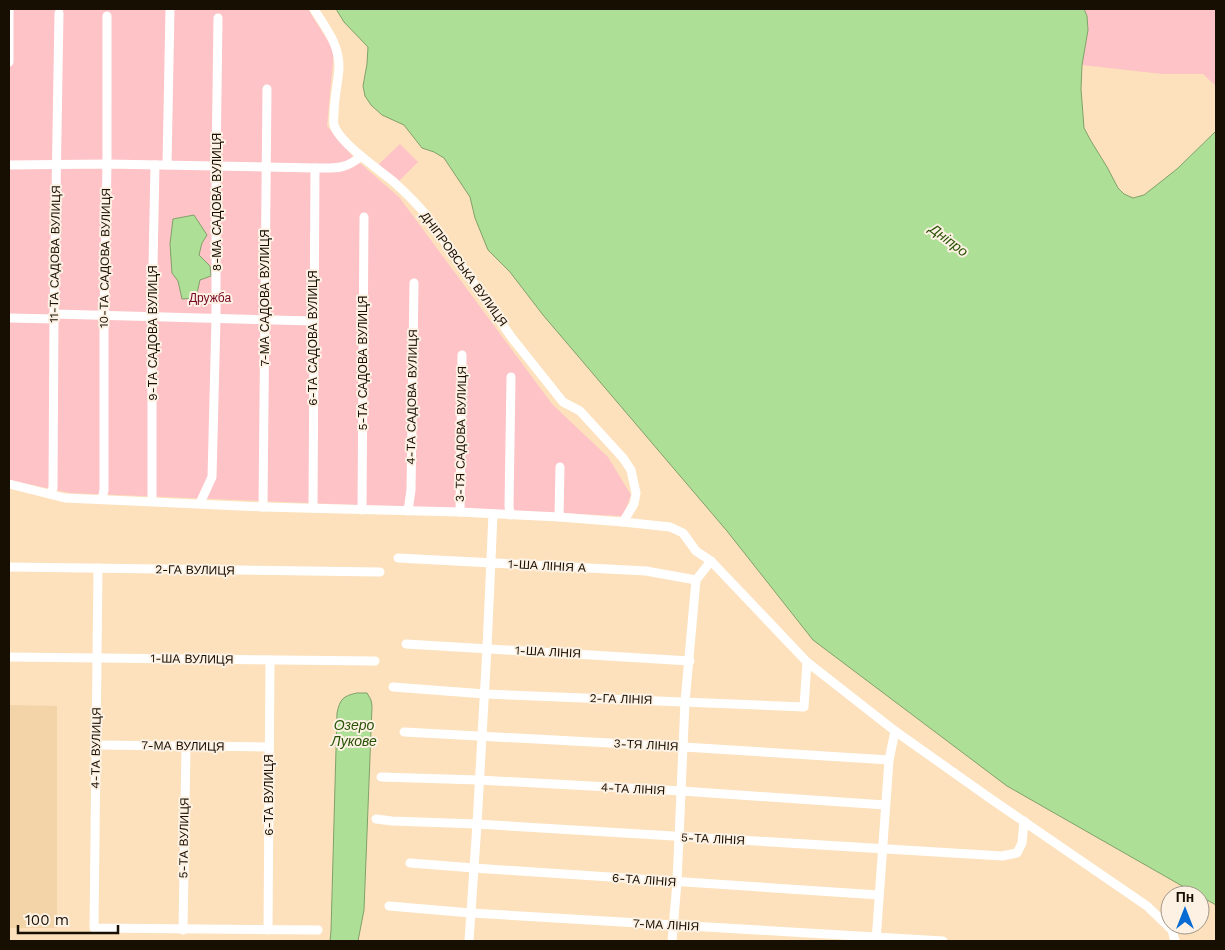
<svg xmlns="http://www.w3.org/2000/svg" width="1225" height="950" viewBox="0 0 1225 950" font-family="'Work Sans',sans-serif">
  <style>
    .built { fill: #f3d4a8 }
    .green { fill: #fdc3c6 }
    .water { fill: #aedf96; stroke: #81a16a }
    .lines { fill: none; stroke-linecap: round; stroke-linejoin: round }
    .minor { stroke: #fff; stroke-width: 9 }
    .labels { text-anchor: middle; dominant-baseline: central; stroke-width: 4; stroke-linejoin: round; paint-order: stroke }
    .street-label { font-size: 12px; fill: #180f03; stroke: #fcf1e2 }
    .park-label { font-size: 12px; fill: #760624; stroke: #fcf1e2 }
    .water-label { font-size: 14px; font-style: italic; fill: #275205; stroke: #fcf1e2 }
  </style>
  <rect width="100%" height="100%" fill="#fce1bc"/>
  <polygon class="built" points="9,705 57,706 57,928 9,928"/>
  <g class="green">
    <polygon points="9,9 308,9 334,51 327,126 353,157 399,197 552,404 608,457 631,495 623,516 70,493 9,480"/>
    <path d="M 1084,9 L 1216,9 L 1216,86 L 1203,74 L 1162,74 L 1082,65 C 1085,46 1092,27 1084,9 Z"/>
    <polygon points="400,144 418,162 397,183 378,165"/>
  </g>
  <g class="water">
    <polygon points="336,9 1084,9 1087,16 1088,30 1082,65 1081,89 1084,128 1091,141 1107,167 1118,188 1124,194 1133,198 1144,195 1177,169 1216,131 1216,905 1200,896 1200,895 1198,895 1007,786 813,640 727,531 543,315 510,272 488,250 475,218 470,197 444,158 434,152 422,148 404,125 382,115 371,105 365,96 363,86 367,64 368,47 344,22"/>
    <polygon points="194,215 207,235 202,243 199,255 210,266 211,276 200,280 196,298 182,299 178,281 172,273 170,244 173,219"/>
    <path d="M 357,693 L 367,693 L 371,700 L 372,706 L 364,910 L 358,941 L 330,941 L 331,931 L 337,713 C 340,699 343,696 357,693 Z"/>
  </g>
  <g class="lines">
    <g class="minor">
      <path d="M 314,9 C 326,29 339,43 339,68 C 338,83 334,98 334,114 C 334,117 333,122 334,125 C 339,143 380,170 395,183 C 406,193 417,204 427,216 L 512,338 L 563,402 L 580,411 L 623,458 L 631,470 L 636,493 L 634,504 L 623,522"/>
      <polyline points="9,62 9,9"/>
      <path d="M 9,165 L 107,164 L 315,168 C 333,168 346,170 361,156"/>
      <polyline points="167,165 170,9"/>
      <polyline points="9,318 55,319 54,314 313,321"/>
      <polyline points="9,484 65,498 263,507 460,512 559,517 623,522 670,527 683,533 696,551 711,561 807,662 895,731 991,799 1147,906 1172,930 1175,941"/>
      <polyline points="50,494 53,488 54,314 59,13"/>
      <polyline points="102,499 104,490 104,315 107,164 107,16"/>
      <polyline points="152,501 152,316 155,165"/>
      <polyline points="200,503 212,477 216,318 216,167 218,18"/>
      <polyline points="263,507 267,89"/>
      <polyline points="313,508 315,168"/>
      <polyline points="362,510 364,217"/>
      <polyline points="408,511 411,490 414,283"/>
      <polyline points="460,512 462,355"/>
      <polyline points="510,515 509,506 511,377"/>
      <polyline points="559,517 560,467"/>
      <polyline points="398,558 646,571 696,580"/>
      <polyline points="9,567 380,572"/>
      <polyline points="98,568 94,928 318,930"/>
      <polyline points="406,644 690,661"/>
      <polyline points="9,657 375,661"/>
      <polyline points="393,687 485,694 804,707 807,662"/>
      <polyline points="404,732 684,747 889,760"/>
      <polyline points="96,745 269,747"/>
      <polyline points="381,777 479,780 682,791 885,805"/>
      <polyline points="376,819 392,821 477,824 1002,856 1017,853 1022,843 1024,821"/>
      <polyline points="410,863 474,868 879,895"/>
      <polyline points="389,906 471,913 943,941"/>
      <polyline points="183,930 186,746"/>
      <polyline points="268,930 270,660"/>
      <polyline points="469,941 477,824 487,648 493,514"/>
      <polyline points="672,941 677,882 685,702 696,580 711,561"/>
      <polyline points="876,941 889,760 895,731"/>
    </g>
  </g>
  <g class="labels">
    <g class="street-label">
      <text transform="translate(217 202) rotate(-90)">8-МА САДОВА ВУЛИЦЯ</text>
      <text transform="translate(55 254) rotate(-89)">11-ТА САДОВА ВУЛИЦЯ</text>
      <text transform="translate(105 258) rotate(-89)">10-ТА САДОВА ВУЛИЦЯ</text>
      <text transform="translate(464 269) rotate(54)">ДНІПРОВСЬКА ВУЛИЦЯ</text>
      <text transform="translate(265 298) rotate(-90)">7-МА САДОВА ВУЛИЦЯ</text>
      <text transform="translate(153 333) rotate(-90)">9-ТА САДОВА ВУЛИЦЯ</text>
      <text transform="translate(313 338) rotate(-90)">6-ТА САДОВА ВУЛИЦЯ</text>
      <text transform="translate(363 363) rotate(-90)">5-ТА САДОВА ВУЛИЦЯ</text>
      <text transform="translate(412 397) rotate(-89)">4-ТА САДОВА ВУЛИЦЯ</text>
      <text transform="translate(461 434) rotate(-89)">3-ТЯ САДОВА ВУЛИЦЯ</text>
      <text transform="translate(547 566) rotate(3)">1-ША ЛІНІЯ А</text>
      <text transform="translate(195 570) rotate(1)">2-ГА ВУЛИЦЯ</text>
      <text transform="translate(548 652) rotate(3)">1-ША ЛІНІЯ</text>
      <text transform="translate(192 659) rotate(1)">1-ША ВУЛИЦЯ</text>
      <text transform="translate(621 699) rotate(2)">2-ГА ЛІНІЯ</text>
      <text transform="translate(646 745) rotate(3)">3-ТЯ ЛІНІЯ</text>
      <text transform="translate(183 746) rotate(1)">7-МА ВУЛИЦЯ</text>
      <text transform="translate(96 748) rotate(-89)">4-ТА ВУЛИЦЯ</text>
      <text transform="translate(633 789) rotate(3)">4-ТА ЛІНІЯ</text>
      <text transform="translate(269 795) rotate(-90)">6-ТА ВУЛИЦЯ</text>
      <text transform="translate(184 838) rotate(-89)">5-ТА ВУЛИЦЯ</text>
      <text transform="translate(713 839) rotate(3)">5-ТА ЛІНІЯ</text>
      <text transform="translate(644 880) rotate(4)">6-ТА ЛІНІЯ</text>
      <text transform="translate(666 925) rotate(3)">7-МА ЛІНІЯ</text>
    </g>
    <g class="park-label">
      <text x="210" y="298">Дружба</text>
    </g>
    <g class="water-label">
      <text transform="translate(949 240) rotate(37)">Дніпро</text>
      <text x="354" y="725">Озеро<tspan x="354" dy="16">Лукове</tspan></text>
    </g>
  </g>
  <rect width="1225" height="950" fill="none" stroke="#180f03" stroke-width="20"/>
  <g transform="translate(1185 910)"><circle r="24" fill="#fcf1e2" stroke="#a19789"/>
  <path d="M0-4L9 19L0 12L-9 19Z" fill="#066cd4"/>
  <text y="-8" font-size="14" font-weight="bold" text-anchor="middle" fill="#180f03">Пн</text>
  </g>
  <path d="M18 925v8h100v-8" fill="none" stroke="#180f03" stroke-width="2.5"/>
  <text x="25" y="925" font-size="15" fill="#180f03" stroke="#fcf1e2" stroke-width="4" paint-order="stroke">100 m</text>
</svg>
